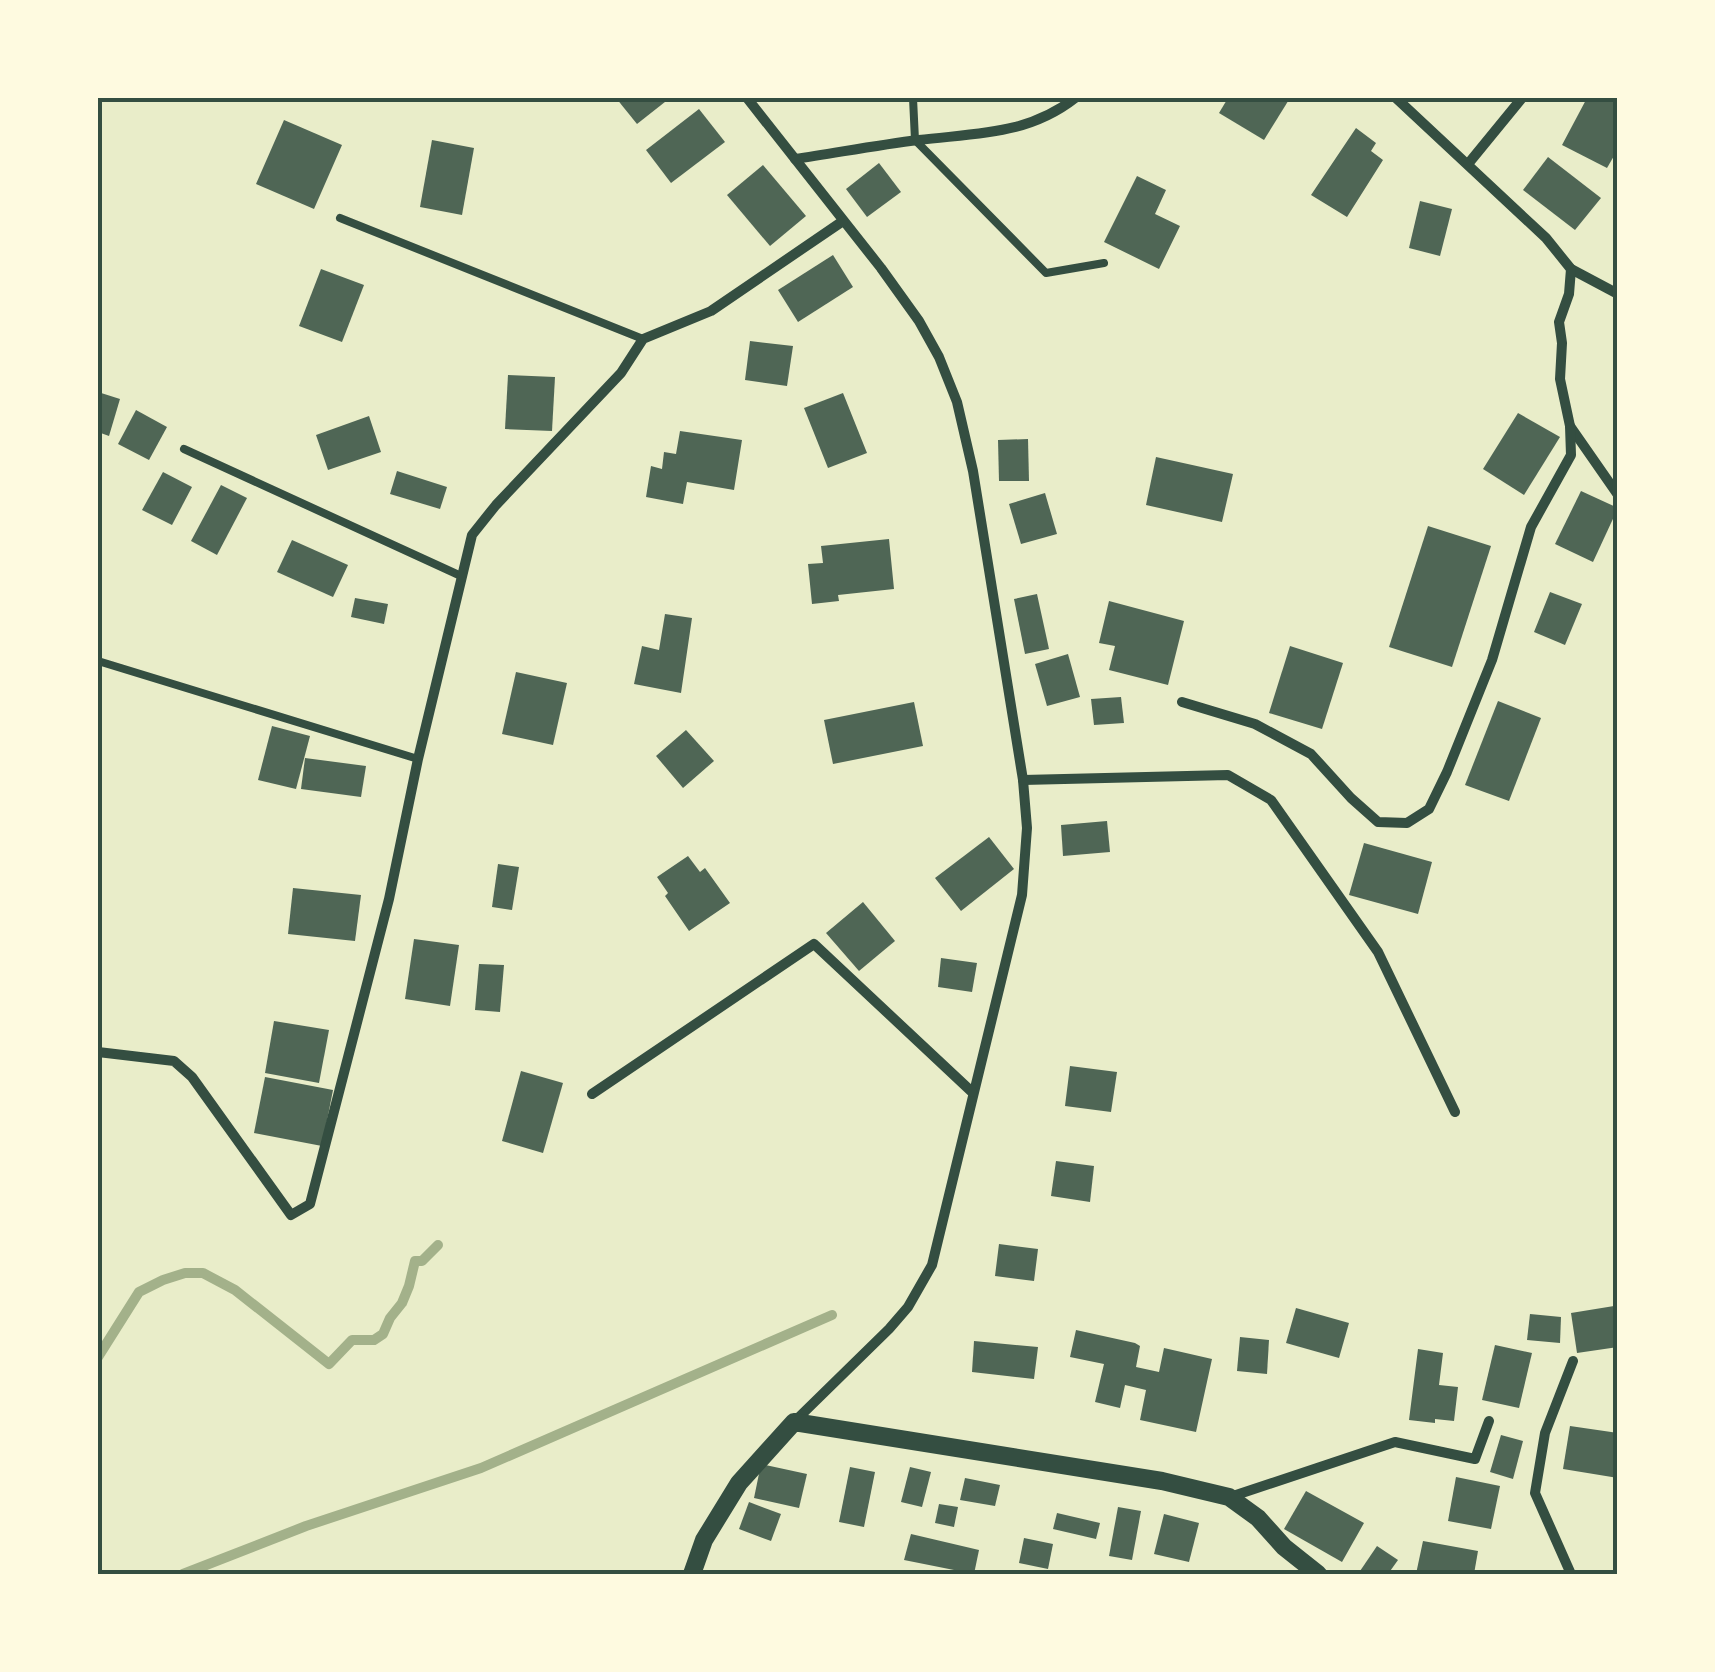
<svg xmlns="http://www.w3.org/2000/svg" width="1715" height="1672" viewBox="0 0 1715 1672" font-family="'Space Grotesk',sans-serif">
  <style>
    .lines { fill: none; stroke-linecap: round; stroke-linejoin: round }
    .stream { stroke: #a3b18a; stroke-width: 10 }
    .building { fill: #4f6655 }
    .service { stroke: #344e41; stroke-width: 8 }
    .minor { stroke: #344e41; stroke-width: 10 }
    .tertiary { stroke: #344e41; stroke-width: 18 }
    .neatline { fill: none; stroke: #344e41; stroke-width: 4 }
  </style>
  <rect width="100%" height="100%" fill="#e9edc9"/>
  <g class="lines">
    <g class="stream">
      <polyline points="98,1357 139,1292 163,1280 185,1273 203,1273 235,1290 329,1364 352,1340 374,1340 383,1334 390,1318 402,1303 409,1286 415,1261 422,1261 438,1245"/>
      <polyline points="183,1574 306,1526 481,1468 832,1315"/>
    </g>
  </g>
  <g class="building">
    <polygon points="616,98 670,98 637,124"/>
    <polygon points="1228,98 1290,98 1264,140 1219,113"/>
    <polygon points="1587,98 1609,98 1618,102 1618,149 1607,168 1562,145"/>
    <polygon points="699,109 725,142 671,183 646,150"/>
    <polygon points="284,120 342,145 314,209 256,184"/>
    <polygon points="1356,128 1376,143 1371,151 1383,160 1347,217 1311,195"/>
    <polygon points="432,140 474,148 462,215 420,207"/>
    <polygon points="1548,157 1601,198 1575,230 1523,190"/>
    <polygon points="879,163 901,192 867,217 846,189"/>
    <polygon points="763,165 806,216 770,246 727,195"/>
    <polygon points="1137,176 1166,190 1155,214 1180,226 1159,269 1104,242"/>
    <polygon points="1420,201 1452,209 1440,256 1409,248"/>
    <polygon points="833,255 853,287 798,322 778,290"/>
    <polygon points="321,269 364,285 342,342 299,326"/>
    <polygon points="750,341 793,346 787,386 745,380"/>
    <polygon points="508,375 555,377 552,431 505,429"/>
    <polygon points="98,392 120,399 109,436 98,432"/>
    <polygon points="843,393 867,453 828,468 804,408"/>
    <polygon points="136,410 167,427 149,460 118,444"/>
    <polygon points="1518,413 1560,437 1524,495 1483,469"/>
    <polygon points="369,416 381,452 328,470 316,435"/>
    <polygon points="680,431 742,440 734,490 687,482 683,504 646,497 651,466 662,469 664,452 676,454"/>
    <polygon points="1028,439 1029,481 999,481 998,440"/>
    <polygon points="1156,457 1233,474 1222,522 1146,505"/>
    <polygon points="397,471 447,487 440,509 390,494"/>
    <polygon points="163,472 192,487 172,525 142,510"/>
    <polygon points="221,485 247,498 217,555 191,541"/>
    <polygon points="1581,491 1618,508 1593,562 1555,544"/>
    <polygon points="1045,493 1057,534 1021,544 1009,504"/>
    <polygon points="1428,526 1491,546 1452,667 1389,647"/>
    <polygon points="889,539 894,589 838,595 839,601 812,604 808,564 823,563 821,546"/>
    <polygon points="292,540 348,565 333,597 277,572"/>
    <polygon points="1550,592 1582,604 1565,645 1534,632"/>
    <polygon points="1037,594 1049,649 1025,654 1014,599"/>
    <polygon points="355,598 388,604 384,624 351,617"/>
    <polygon points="1109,601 1184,621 1168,685 1109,670 1115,646 1099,643"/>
    <polygon points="665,614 692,618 681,693 634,684 642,646 659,650"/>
    <polygon points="1290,646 1343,663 1322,729 1269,713"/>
    <polygon points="1068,654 1080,697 1047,706 1035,664"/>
    <polygon points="516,672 567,683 553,745 502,734"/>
    <polygon points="1121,697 1124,723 1094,725 1091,699"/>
    <polygon points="1498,701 1541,718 1509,801 1465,785"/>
    <polygon points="914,702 923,746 833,764 824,720"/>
    <polygon points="272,726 310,736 296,789 258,780"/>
    <polygon points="686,730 714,761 683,788 656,756"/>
    <polygon points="305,758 366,766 361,797 301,789"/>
    <polygon points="1107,821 1110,852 1063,856 1061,825"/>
    <polygon points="989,837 1014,869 961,911 935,878"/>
    <polygon points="1364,843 1432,862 1418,914 1349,895"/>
    <polygon points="688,856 700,872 705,868 730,903 689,931 665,896 668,893 657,877"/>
    <polygon points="498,864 519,867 512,910 492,907"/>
    <polygon points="293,888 361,895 355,941 288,934"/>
    <polygon points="863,902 895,941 859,971 826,933"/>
    <polygon points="414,939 459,945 450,1006 405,999"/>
    <polygon points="941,958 977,963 972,992 938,987"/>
    <polygon points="479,964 504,965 500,1012 475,1010"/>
    <polygon points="274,1021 329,1030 319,1083 265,1073"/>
    <polygon points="1070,1066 1117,1072 1111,1112 1065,1106"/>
    <polygon points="521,1071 563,1083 543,1153 502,1141"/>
    <polygon points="265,1077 333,1090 322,1146 254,1133"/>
    <polygon points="1056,1161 1094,1166 1090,1202 1051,1196"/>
    <polygon points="999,1244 1038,1249 1034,1281 995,1276"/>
    <polygon points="1614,1306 1618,1347 1577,1353 1571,1313"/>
    <polygon points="1296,1308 1349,1323 1339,1358 1286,1343"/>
    <polygon points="1530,1314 1561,1317 1560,1343 1527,1340"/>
    <polygon points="1076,1330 1135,1343 1140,1346 1136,1367 1159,1372 1164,1348 1212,1359 1196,1432 1140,1420 1146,1390 1125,1385 1120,1408 1095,1402 1104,1364 1070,1357"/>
    <polygon points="1240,1337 1269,1340 1267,1374 1237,1371"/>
    <polygon points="974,1341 1038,1347 1034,1379 972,1372"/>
    <polygon points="1495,1345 1532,1353 1519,1408 1482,1400"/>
    <polygon points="1418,1349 1443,1353 1439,1385 1458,1387 1454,1421 1435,1419 1435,1423 1409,1420"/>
    <polygon points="1570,1426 1618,1433 1618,1478 1563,1469"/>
    <polygon points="1501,1435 1523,1441 1513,1479 1490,1472"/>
    <polygon points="761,1464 807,1474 799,1508 754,1498"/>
    <polygon points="850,1467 875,1472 864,1527 839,1522"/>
    <polygon points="910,1467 931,1472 922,1507 901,1502"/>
    <polygon points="1456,1477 1500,1486 1491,1529 1448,1521"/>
    <polygon points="965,1478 1000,1485 995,1506 960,1500"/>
    <polygon points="1306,1491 1364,1523 1342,1562 1284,1529"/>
    <polygon points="749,1502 781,1514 771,1541 739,1529"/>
    <polygon points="939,1504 958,1507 954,1527 935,1523"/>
    <polygon points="1118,1507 1141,1511 1132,1560 1109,1556"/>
    <polygon points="1057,1513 1100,1523 1096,1539 1053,1529"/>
    <polygon points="1164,1514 1199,1523 1189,1562 1154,1554"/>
    <polygon points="911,1534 979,1550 974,1574 904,1560"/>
    <polygon points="1024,1538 1053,1544 1048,1569 1019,1563"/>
    <polygon points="1423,1541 1478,1551 1474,1574 1416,1574"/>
    <polygon points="1377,1546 1398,1560 1388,1574 1358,1574"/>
  </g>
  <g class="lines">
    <g class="service">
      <polyline points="913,98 915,140 1046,273 1104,263"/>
      <polyline points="340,218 643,339"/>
      <polyline points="184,449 461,576"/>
      <polyline points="98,661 418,759"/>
    </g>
    <g class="minor">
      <polyline points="747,98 881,268 919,321 939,357 957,402 973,471 1023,780 1027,828 1022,895 932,1265 908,1307 889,1329 794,1422"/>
      <path d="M 795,159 C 836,153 877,145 919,140 C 976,133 1028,135 1075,98"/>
      <polyline points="1468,164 1522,98"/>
      <polyline points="1571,269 1618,294"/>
      <polyline points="1570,426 1618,495"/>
      <polyline points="1182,702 1255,724 1311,754 1351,798 1378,822 1407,823 1429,809 1447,772 1492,660 1531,527 1571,455 1570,426 1560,379 1562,343 1559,322 1569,294 1571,269 1546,238 1396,98"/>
      <polyline points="1023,780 1228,775 1271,800 1378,952 1455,1112"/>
      <polyline points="98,1052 174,1061 192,1077 291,1215 310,1204 389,899 418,759 472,535 496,505 621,373 643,339 711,311 843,221"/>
      <polyline points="592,1094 814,944 972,1092"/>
      <polyline points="1230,1497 1395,1442 1475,1459 1489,1421"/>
      <polyline points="1571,1574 1535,1493 1545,1433 1573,1361"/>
    </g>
    <polyline class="tertiary" points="692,1574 704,1540 739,1483 794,1422 1162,1481 1229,1497 1258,1518 1284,1547 1318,1574"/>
  </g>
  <rect width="1715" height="1672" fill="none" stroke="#fefae0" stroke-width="200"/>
  <rect x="100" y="100" width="1515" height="1472" class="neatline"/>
</svg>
